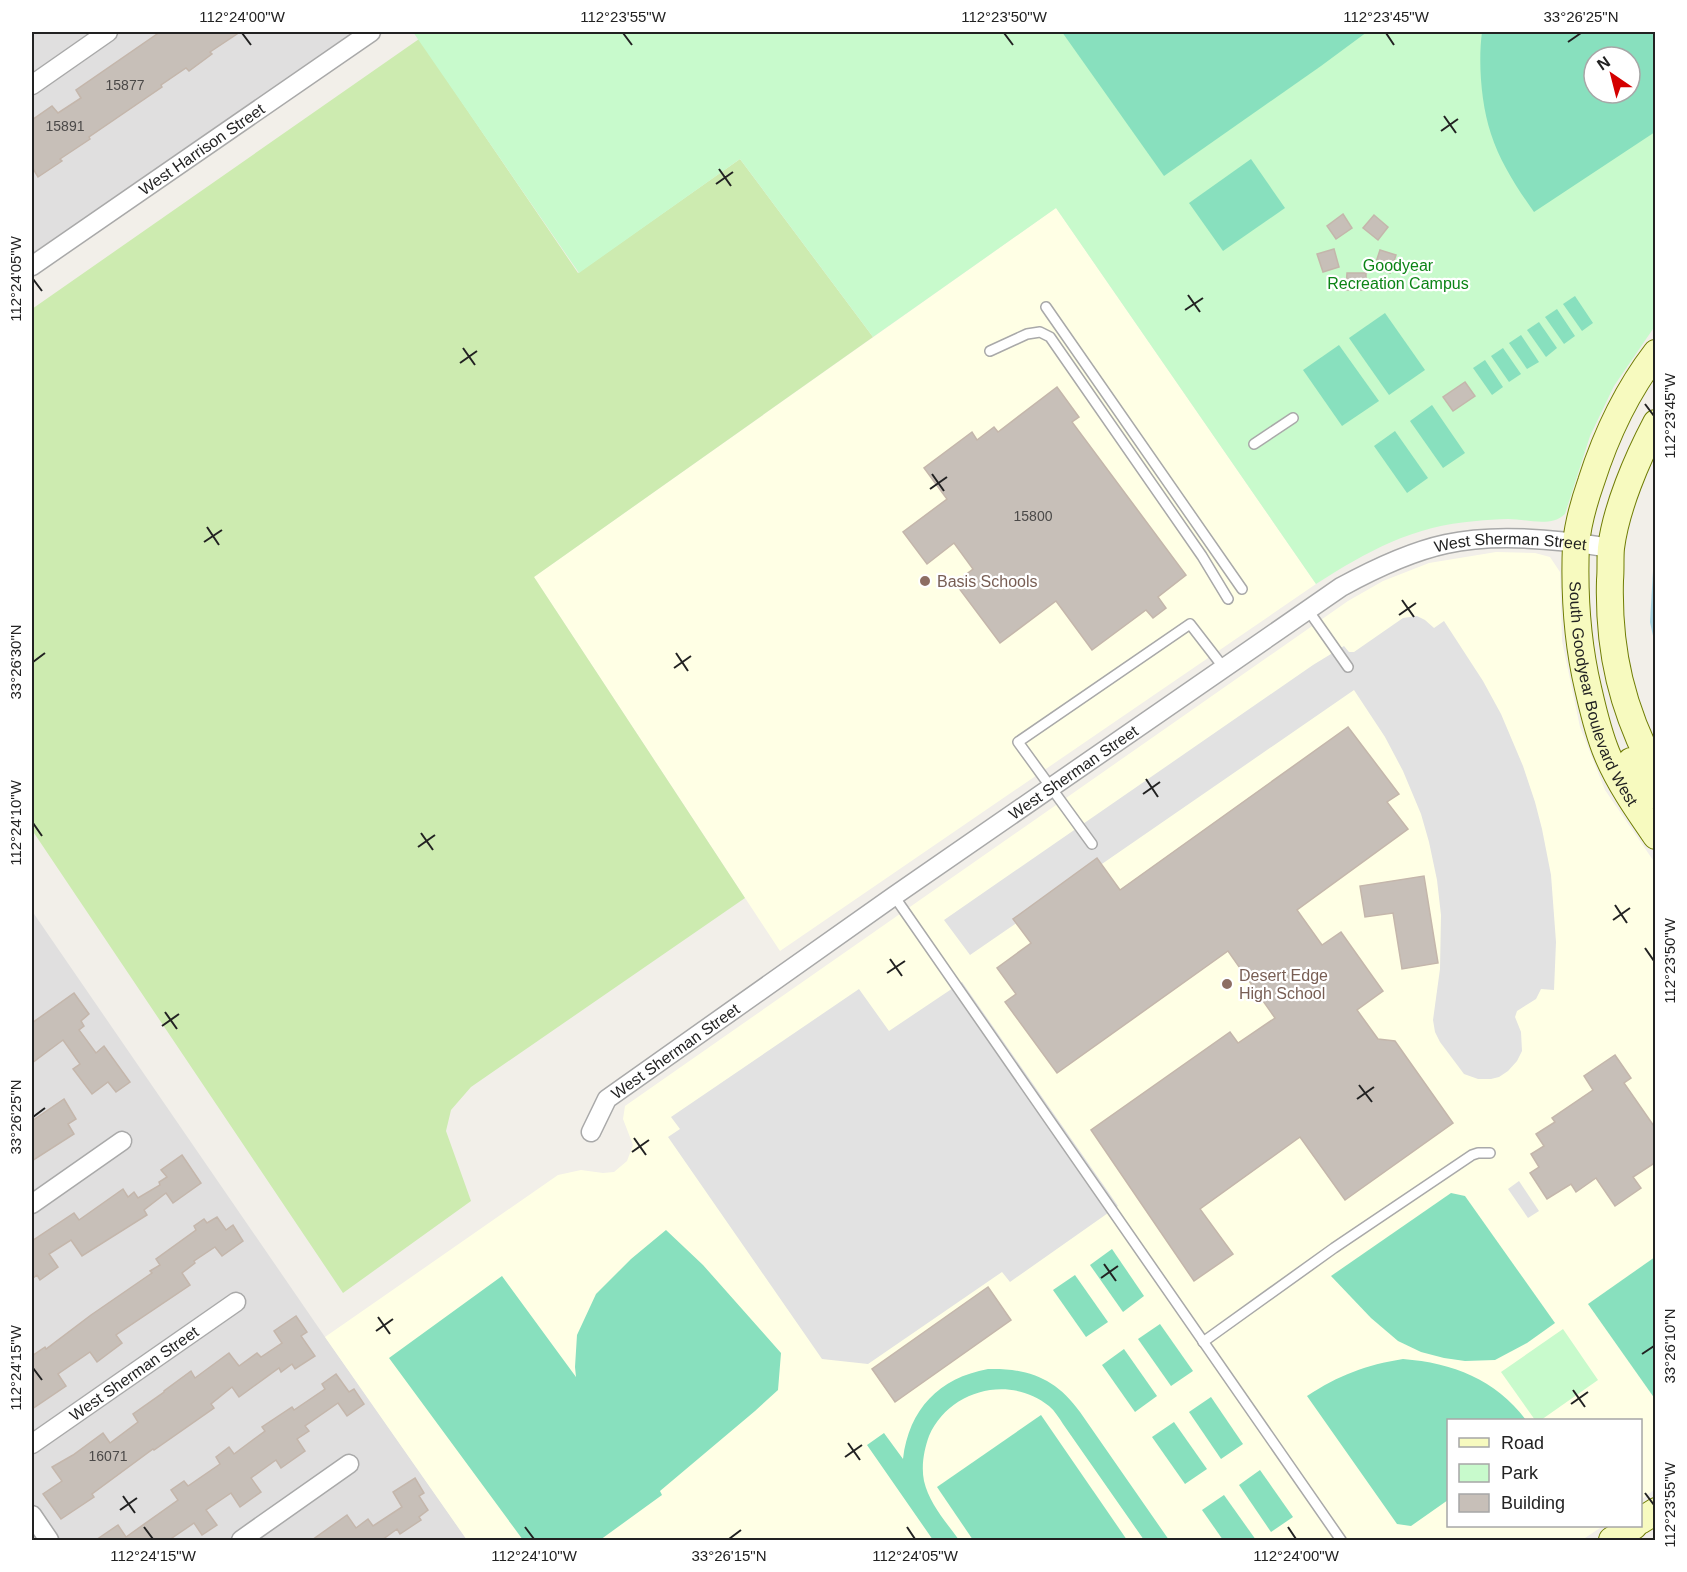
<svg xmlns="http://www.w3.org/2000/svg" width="1687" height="1572" viewBox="0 0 1687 1572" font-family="Helvetica,sans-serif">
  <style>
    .residential { fill: #e0dfdf }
    .education { fill: #ffffe5 }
    .grass { fill: #cdebb0 }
    .park { fill: #c8facc; fill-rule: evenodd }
    .pitch { fill: #88e0be; fill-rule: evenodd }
    .parking { fill: #e2e2e2 }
    .water { fill: #aad3df }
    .building { fill: #c7bfb8; stroke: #c4b6ab; stroke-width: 1.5 }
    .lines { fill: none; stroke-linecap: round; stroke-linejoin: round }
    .lane-casing { stroke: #a9a9a9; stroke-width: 12 }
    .street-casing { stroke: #a9a9a9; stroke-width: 21 }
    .secondary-casing { stroke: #707d05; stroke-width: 28 }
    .lane { stroke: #fff; stroke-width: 9 }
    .street { stroke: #fff; stroke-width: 18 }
    .secondary { stroke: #f7fabf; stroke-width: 26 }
    .ticks { fill: none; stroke: #222; stroke-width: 2 }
    .education-dot { fill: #8d6e63; stroke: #fff; stroke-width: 2 }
    .labels { text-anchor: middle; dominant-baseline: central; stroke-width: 4.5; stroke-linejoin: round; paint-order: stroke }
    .number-label { font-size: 14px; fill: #4b4948 }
    .street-label { font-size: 16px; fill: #222; stroke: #fff }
    .park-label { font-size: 16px; fill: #0c8416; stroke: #fff }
    .education-label { font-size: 16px; fill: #785e54; stroke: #fff; text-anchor: start }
    .neatline { fill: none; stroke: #222; stroke-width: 2 }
    .ticks-label { font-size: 15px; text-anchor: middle; fill: #222 }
  </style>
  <rect width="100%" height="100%" fill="#f2efe9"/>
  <g class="residential">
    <polygon points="32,32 358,32 32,258"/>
    <polygon points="32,911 325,1337 467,1540 32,1540"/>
  </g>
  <g class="education">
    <polygon points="1056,208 1316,584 780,951 534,577"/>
    <polygon points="1496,552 1535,553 1550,557 1560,572 1562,641 1580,727 1605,790 1655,863 1655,1489 1641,1500 1640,1420 1448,1420 1448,1526 1603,1526 1582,1540 467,1540 325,1337 558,1175 581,1170 603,1173 614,1172 627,1161 633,1145 623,1119 625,1106 1348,601 1383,581 1429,563"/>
  </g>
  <polygon class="grass" points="419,39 578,273 740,159 873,337 534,577 745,898 471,1087 451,1110 446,1131 471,1201 343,1293 32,830 32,309"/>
  <g class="park">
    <path d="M 413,32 L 1655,32 L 1655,326 L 1614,386 L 1590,436 L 1565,514 C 1551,528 1526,519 1508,519 C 1497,519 1486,520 1476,521 C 1412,526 1368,551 1316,584 L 1056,208 L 873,337 L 740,159 L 579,273 ZM 1594,57 L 1630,57 L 1630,93 L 1594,93 Z"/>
    <polygon points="1563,1329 1598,1380 1541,1420 1535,1420 1501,1372"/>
  </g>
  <g class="pitch">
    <polygon points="1062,32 1367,32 1321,66 1164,176"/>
    <path d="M 1482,32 L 1655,32 L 1655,132 L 1534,212 C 1517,188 1500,162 1491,134 C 1481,104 1478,62 1482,32 ZM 1594,57 L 1630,57 L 1630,93 L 1594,93 Z"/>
    <polygon points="1251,159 1285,208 1223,251 1189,203"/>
    <polygon points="1575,296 1593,323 1582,331 1563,304"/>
    <polygon points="1557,309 1575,336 1564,344 1545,317"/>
    <polygon points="1385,313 1425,370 1389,395 1349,338"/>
    <polygon points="1539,322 1557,348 1546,357 1527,330"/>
    <polygon points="1521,335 1539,362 1527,369 1509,343"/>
    <polygon points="1339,345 1379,401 1342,426 1303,370"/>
    <polygon points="1503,348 1521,374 1509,382 1491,356"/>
    <polygon points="1485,360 1503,387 1492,395 1473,368"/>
    <polygon points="1432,405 1465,453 1443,468 1410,421"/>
    <polygon points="1395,431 1428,478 1407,493 1374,446"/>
    <polygon points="1451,1193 1465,1196 1555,1323 1527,1343 1495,1360 1465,1361 1444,1358 1421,1352 1398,1341 1371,1318 1331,1276"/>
    <polygon points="666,1230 703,1265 781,1353 778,1390 755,1411 660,1491 662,1495 600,1540 523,1540 389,1358 502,1276 576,1377 575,1367 577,1335 596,1294 631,1259"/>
    <polygon points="1112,1249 1144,1296 1123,1312 1090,1265"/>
    <polygon points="1655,1257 1655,1399 1588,1304"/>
    <polygon points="1075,1275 1108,1322 1086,1337 1053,1290"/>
    <polygon points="1160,1324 1193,1371 1171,1386 1138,1339"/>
    <polygon points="1124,1349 1157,1396 1135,1412 1102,1365"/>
    <path d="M 1403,1359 C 1453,1363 1495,1379 1526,1420 L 1448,1420 L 1448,1500 L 1411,1526 L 1397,1524 L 1307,1396 C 1339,1375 1366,1365 1403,1359 Z"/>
    <path d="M 988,1369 C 1029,1368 1056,1379 1080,1412 L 1169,1540 L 1144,1540 L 1063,1424 C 1059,1418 1055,1411 1049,1406 C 1009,1374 949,1390 929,1436 C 924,1450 921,1466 924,1481 C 929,1503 946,1522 959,1540 L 933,1540 L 867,1445 L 884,1433 L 903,1459 C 909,1409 939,1378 988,1369 Z"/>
    <polygon points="1211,1397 1243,1444 1221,1459 1189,1412"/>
    <polygon points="1041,1415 1127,1540 973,1540 937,1487"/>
    <polygon points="1174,1422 1207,1469 1185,1484 1152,1437"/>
    <polygon points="1260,1470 1293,1517 1271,1532 1239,1485"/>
    <polygon points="1224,1495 1256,1540 1223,1540 1202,1510"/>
  </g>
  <g class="parking">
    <polygon points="1417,616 1425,620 1434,628 1444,621 1483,681 1501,714 1523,766 1535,802 1542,829 1551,875 1556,942 1554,990 1541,989 1536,999 1517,1011 1515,1017 1521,1032 1522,1051 1517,1061 1508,1071 1499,1077 1491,1079 1478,1079 1464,1074 1440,1042 1435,1032 1433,1020 1440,969 1441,915 1437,880 1429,842 1421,814 1403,771 1385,737 1354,690 970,955 944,920 1313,665 1344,646 1349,652 1354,652 1403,618"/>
    <polygon points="962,982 1118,1206 1010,1282 1002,1272 868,1364 822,1359 668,1137 680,1129 671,1117 859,989 889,1031"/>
    <polygon points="1519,1181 1539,1211 1528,1218 1508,1189"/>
  </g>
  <polygon class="water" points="1655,537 1656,645 1655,645 1650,622"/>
  <g class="building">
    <polygon points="160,32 240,32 210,52 212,54 189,71 186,68 161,85 162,87 89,137 90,139 60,159 62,161 38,177 32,167 32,120 52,106 58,113 81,98 76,90"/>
    <polygon points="1343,214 1352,228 1336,239 1327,226"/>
    <polygon points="1374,215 1388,227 1378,240 1363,228"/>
    <polygon points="1334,249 1339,267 1323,272 1317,254"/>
    <polygon points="1380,250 1396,255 1390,273 1374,268"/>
    <polygon points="1347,273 1366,273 1366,290 1346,290"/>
    <polygon points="1465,382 1475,396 1453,411 1443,397"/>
    <polygon points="1057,387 1079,417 1072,422 1186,575 1158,597 1166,608 1153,618 1146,610 1092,650 1056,601 1000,643 955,583 973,569 954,543 927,564 903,532 947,499 924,468 972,432 977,440 994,427 998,432"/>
    <polygon points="1348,727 1399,794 1387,802 1408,829 1297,910 1322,945 1341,932 1383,991 1357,1010 1378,1039 1395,1041 1453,1123 1345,1200 1300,1137 1200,1209 1233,1254 1194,1281 1091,1130 1230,1032 1238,1043 1275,1018 1228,951 1057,1073 1005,1002 1016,994 997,968 1031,943 1013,919 1097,858 1120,890"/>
    <polygon points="1424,876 1438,963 1402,969 1393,913 1365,917 1360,886"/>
    <polygon points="74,993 89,1014 81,1021 84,1026 79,1030 96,1053 104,1046 130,1082 116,1092 108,1082 92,1094 73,1069 80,1064 63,1040 32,1063 32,1023"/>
    <polygon points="1615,1055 1631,1078 1624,1083 1656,1129 1656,1162 1633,1177 1641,1188 1615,1206 1596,1178 1576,1192 1571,1184 1547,1199 1530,1173 1539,1167 1531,1154 1544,1146 1536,1134 1555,1122 1552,1118 1593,1090 1584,1076"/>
    <polygon points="64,1099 76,1119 68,1124 74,1134 32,1161 32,1121"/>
    <polygon points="182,1155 201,1183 173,1203 166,1193 144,1210 147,1215 82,1256 71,1240 49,1254 58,1267 40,1280 37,1275 32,1279 32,1241 74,1213 79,1220 123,1189 128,1197 134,1192 138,1198 160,1185 159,1182 167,1177 161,1170"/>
    <polygon points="217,1217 226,1230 233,1225 243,1241 222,1256 215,1247 194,1261 195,1263 182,1273 190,1285 116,1335 122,1343 97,1362 90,1352 58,1374 66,1386 32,1409 32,1356 45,1347 46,1349 91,1315 152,1273 150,1271 160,1265 156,1259 196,1230 194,1226 204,1219 207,1223"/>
    <polygon points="988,1287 1011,1320 895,1402 872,1369"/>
    <polygon points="296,1316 307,1332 301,1336 315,1356 295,1369 292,1364 281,1372 279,1368 239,1397 232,1387 211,1404 214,1408 154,1450 153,1449 92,1494 94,1497 61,1519 43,1494 62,1481 52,1467 73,1455 103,1433 110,1443 138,1422 133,1414 164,1392 164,1391 191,1371 195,1378 229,1353 239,1366 257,1353 261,1357 282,1343 274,1331"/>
    <polygon points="336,1374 349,1392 354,1389 364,1404 347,1416 338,1403 305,1426 309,1431 297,1439 305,1451 281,1468 276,1460 251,1478 261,1492 240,1507 231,1493 206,1510 217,1525 202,1535 194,1523 169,1540 96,1540 118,1525 126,1537 178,1500 171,1490 184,1481 188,1486 220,1464 216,1457 229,1447 234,1454 265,1431 262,1427 292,1407 294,1410 325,1389 322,1384"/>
    <polygon points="415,1478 424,1493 419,1496 428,1510 419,1517 421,1520 400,1534 397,1529 382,1540 312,1540 347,1515 356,1528 368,1519 373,1526 402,1507 393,1492"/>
  </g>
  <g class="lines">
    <g class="lane-casing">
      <g id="lane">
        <polyline points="1046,307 1242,589"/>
        <polyline points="990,351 1027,334 1040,332 1050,337 1202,556 1228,599"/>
        <polyline points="1254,444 1293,418"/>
        <polyline points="1308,610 1348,667"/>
        <polyline points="1092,844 1018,742 1190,624 1224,668"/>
        <polyline points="894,896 1341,1540"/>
        <polyline points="1203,1342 1334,1248 1472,1155 1478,1153 1490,1153"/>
      </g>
    </g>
    <g class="street-casing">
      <g id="street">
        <polyline points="32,85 108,32"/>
        <path id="s1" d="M 32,266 L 371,32"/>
        <path id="s2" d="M 591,1132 L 607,1099 L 894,896 L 1341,587 C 1374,569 1409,552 1446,544 C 1495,533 1563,540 1611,548"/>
        <polyline points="32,1204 122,1141"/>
        <path id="s3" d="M 32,1444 L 236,1302"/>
        <polyline points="32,1515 49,1540"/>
        <polyline points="241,1540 349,1464"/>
      </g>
    </g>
    <g class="secondary-casing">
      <g id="secondary">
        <path id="s4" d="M 1656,353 C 1626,392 1606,435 1591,482 C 1584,502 1578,523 1576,544 C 1574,592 1577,641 1588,688 C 1593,710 1598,733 1607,754 C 1619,783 1638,810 1656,836"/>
        <path d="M 1656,423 C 1637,459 1616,508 1611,548 C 1610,558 1611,569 1610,580 C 1608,651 1622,710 1656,773"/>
        <polyline points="1631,761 1656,796"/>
        <polyline points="1640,1521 1656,1511"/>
        <polyline points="1612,1540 1634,1526"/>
      </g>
    </g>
    <use href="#lane" class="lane"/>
    <use href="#street" class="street"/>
    <use href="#secondary" class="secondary"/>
  </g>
  <path class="ticks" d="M 242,33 L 251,45M 623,33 L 632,45M 1004,33 L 1013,45M 1386,33 L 1394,45M 1568,42 L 1581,33M 1444,116 L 1456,133M 1441,131 L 1458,119M 719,169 L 731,186M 716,184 L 733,172M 33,279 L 42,291M 1188,295 L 1200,312M 1185,310 L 1203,298M 463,348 L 475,365M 460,363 L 477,351M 1645,404 L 1654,416M 932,474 L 944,491M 930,489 L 947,477M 207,527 L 219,545M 204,542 L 222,530M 1402,600 L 1414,617M 1399,615 L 1416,603M 676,653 L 688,671M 33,662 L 45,653M 674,668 L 691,656M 1146,779 L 1158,797M 1143,794 L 1160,782M 33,823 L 42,836M 421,833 L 433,850M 418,847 L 435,835M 1615,905 L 1627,923M 1613,920 L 1630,908M 1645,948 L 1654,961M 890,959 L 902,976M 887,973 L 905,961M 165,1012 L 177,1029M 162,1026 L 179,1014M 1359,1085 L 1372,1102M 1357,1099 L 1374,1087M 33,1117 L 45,1108M 634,1138 L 646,1155M 632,1152 L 649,1140M 1104,1264 L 1116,1281M 1101,1278 L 1118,1266M 378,1317 L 390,1334M 376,1331 L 393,1319M 1642,1354 L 1654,1346M 33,1368 L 42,1380M 1573,1390 L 1585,1407M 1571,1404 L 1588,1392M 848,1443 L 860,1460M 845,1457 L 862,1445M 1645,1493 L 1654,1505M 123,1496 L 135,1513M 120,1510 L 137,1498M 144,1527 L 153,1539M 525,1527 L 534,1539M 907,1527 L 915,1539M 1288,1527 L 1296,1539M 729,1539 L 741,1530"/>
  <g class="education-dot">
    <circle cx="925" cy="581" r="6"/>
    <circle cx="1227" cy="984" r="6"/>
  </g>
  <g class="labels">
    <g class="number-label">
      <text x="125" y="85">15877</text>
      <text x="65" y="126">15891</text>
      <text x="1033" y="516">15800</text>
      <text x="108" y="1456">16071</text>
    </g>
    <g class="street-label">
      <text stroke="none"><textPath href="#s1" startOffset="206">West Harrison Street</textPath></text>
      <text stroke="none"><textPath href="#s2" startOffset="1110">West Sherman Street</textPath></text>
      <text stroke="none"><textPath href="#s4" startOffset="363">South Goodyear Boulevard West</textPath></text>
      <text stroke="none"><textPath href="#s2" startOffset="606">West Sherman Street</textPath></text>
      <text stroke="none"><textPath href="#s2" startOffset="120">West Sherman Street</textPath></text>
      <text stroke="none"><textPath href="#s3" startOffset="124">West Sherman Street</textPath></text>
    </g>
    <g class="park-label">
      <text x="1398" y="265">Goodyear<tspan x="1398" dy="18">Recreation Campus</tspan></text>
    </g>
    <g class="education-label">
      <text x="937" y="581">Basis Schools</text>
      <text x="1239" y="975">Desert Edge<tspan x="1239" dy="18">High School</tspan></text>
    </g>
  </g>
  <rect width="1687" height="1572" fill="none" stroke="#ffffff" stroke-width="66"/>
  <rect x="1447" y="1419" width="195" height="108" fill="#ffffff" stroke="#a7a7a7" stroke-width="1.5"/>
  <rect x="1459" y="1438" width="30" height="9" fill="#f7fabf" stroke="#a7a7a7" stroke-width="1.5"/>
  <text x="1501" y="1449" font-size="18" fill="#222222">Road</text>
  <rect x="1459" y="1464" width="30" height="18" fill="#c8facc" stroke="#a7a7a7" stroke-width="1.5"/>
  <text x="1501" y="1479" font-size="18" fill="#222222">Park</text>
  <rect x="1459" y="1494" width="30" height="18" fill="#c7bfb8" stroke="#a7a7a7" stroke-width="1.5"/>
  <text x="1501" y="1509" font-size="18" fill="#222222">Building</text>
  <g transform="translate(1612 75) rotate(325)"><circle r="28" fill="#ffffff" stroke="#a7a7a7" stroke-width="1.5"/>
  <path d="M0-4.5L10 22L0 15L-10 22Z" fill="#d40000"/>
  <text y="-9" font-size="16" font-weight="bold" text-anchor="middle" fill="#222222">N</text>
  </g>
  <rect x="33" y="33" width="1621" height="1506" class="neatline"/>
  <g class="ticks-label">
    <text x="242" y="22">112°24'00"W</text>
    <text x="623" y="22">112°23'55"W</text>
    <text x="1004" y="22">112°23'50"W</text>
    <text x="1386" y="22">112°23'45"W</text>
    <text x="1581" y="22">33°26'25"N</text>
    <text transform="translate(16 279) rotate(-90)" y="5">112°24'05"W</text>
    <text transform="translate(1670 416) rotate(-90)" y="5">112°23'45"W</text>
    <text transform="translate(16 662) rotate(-90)" y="5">33°26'30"N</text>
    <text transform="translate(16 823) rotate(-90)" y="5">112°24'10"W</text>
    <text transform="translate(1670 961) rotate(-90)" y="5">112°23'50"W</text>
    <text transform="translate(16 1117) rotate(-90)" y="5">33°26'25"N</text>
    <text transform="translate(1670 1346) rotate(-90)" y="5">33°26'10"N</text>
    <text transform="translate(16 1368) rotate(-90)" y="5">112°24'15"W</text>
    <text transform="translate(1670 1505) rotate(-90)" y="5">112°23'55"W</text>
    <text x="153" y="1561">112°24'15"W</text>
    <text x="534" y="1561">112°24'10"W</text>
    <text x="729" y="1561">33°26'15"N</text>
    <text x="915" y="1561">112°24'05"W</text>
    <text x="1296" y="1561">112°24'00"W</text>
  </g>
</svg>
